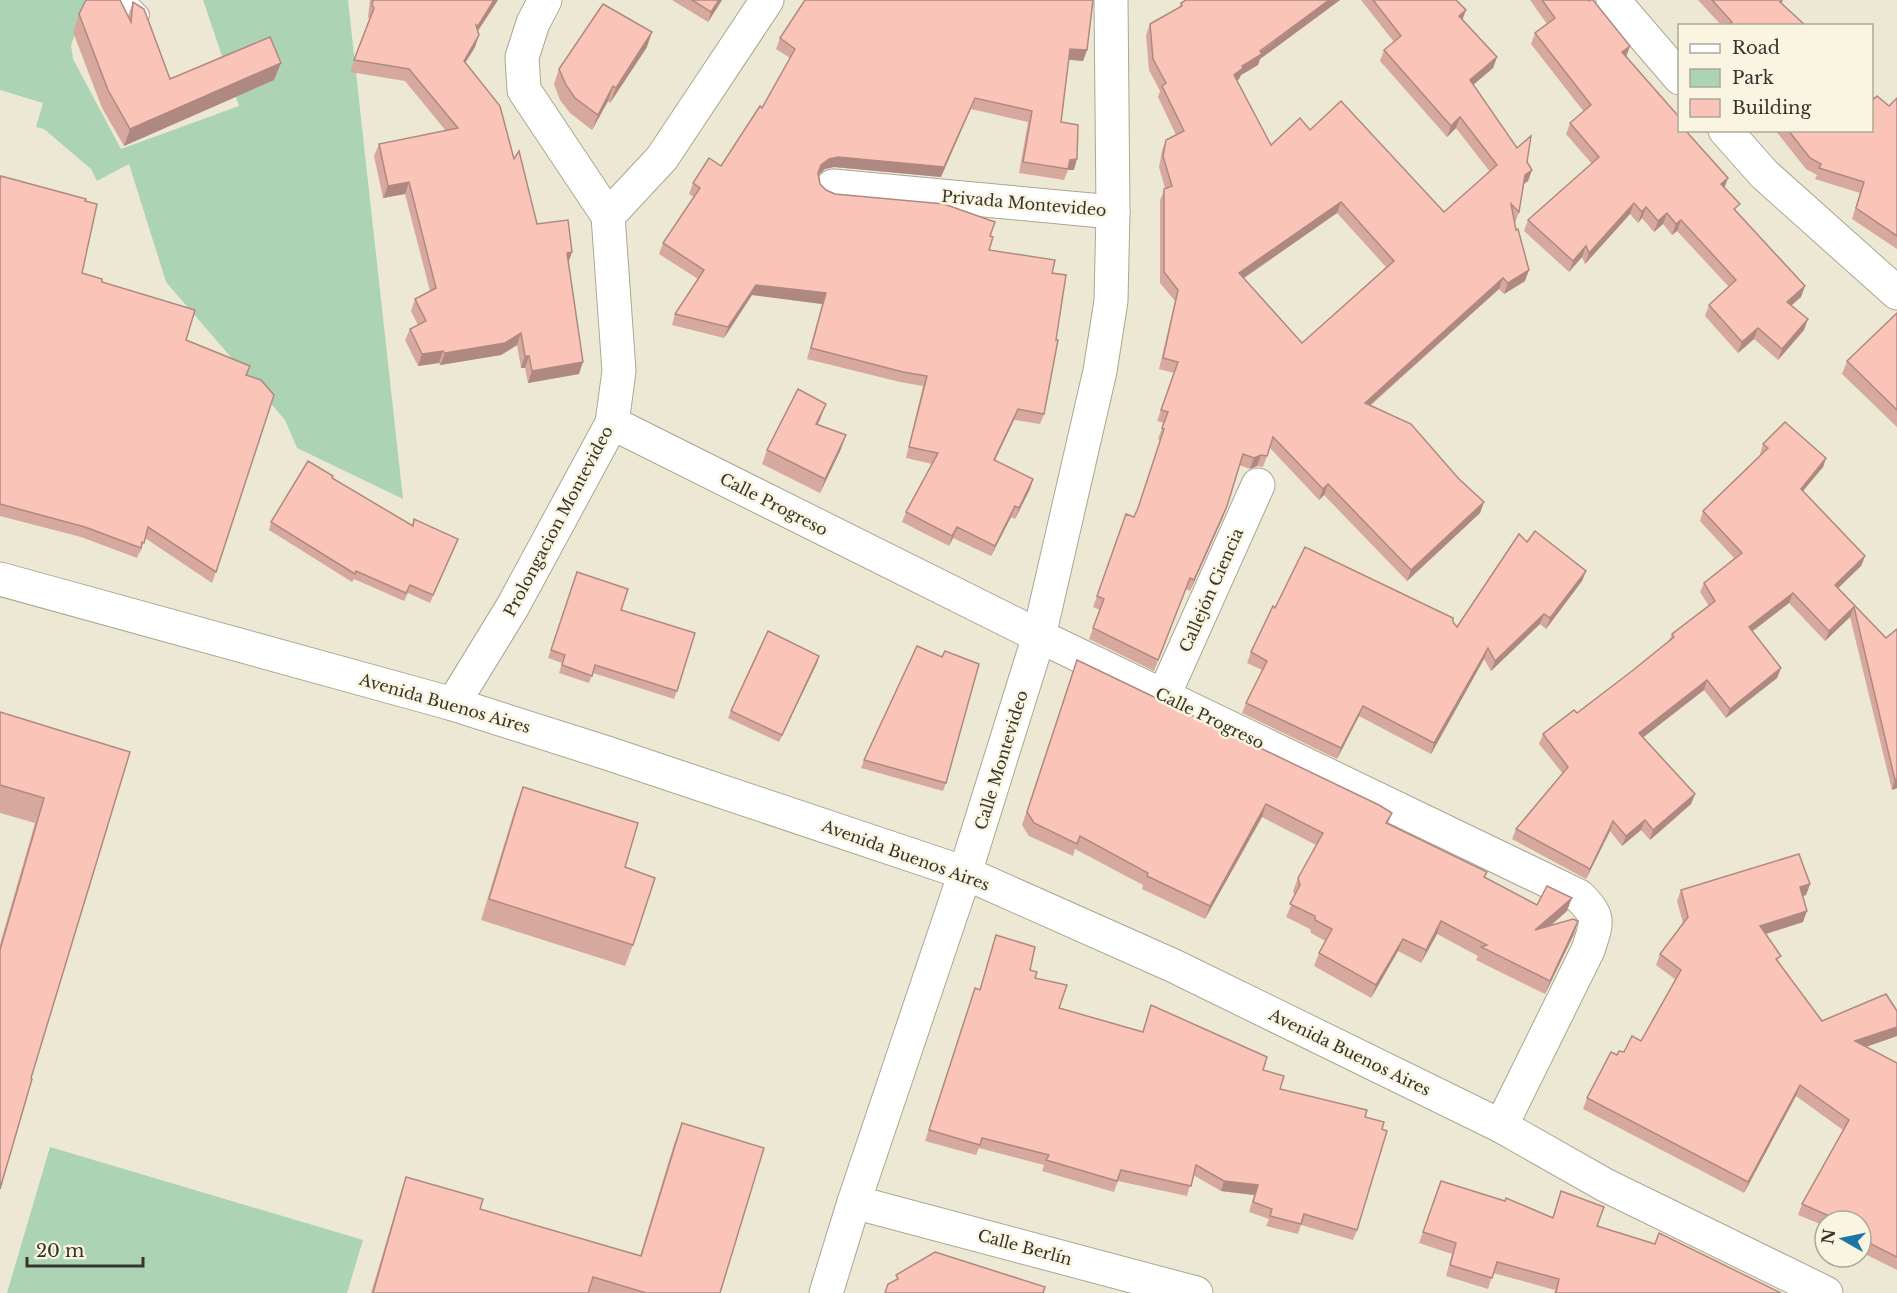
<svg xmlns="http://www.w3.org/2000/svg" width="1897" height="1293" viewBox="0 0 1897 1293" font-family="'Libre Baskerville',serif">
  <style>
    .green { fill: #acd4b4 }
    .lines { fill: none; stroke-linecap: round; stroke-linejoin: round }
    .lane-casing { stroke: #aba693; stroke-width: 22 }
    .street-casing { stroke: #aba693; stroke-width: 35 }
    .lane { stroke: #fff; stroke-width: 20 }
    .street { stroke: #fff; stroke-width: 33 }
    .wall { fill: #d7a99e; fill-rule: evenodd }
    .shaded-wall { fill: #af8981 }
    .building { fill: #fac4b8; stroke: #af8981; stroke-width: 1.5; fill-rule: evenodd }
    .labels { text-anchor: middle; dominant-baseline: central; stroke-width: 5; stroke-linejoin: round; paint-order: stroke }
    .street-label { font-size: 16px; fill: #36342c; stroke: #faf5e1 }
  </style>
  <rect width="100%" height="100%" fill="#ede8d3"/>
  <g class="green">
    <polygon points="0,0 88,0 71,45 73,59 121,149 239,106 203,0 348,0 403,499 297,448 285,420 166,282 129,164 97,181 91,169 44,129 36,127 43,103 0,90"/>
    <polygon points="50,1147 363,1240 347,1293 7,1293"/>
  </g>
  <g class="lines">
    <g class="lane-casing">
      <polyline id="lane" points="124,0 139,15"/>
    </g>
    <g class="street-casing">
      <g id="street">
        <polyline points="1613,0 1680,78"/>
        <polyline points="1725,130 1764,174 1897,293"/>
        <polyline points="833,186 1113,212"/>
        <polyline points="608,216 662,158 767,0"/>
        <path d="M 612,423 L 1039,636 L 1579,896 C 1601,918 1597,922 1588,950 L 1501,1126"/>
        <polyline points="0,579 453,704 607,753 965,873 1174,966 1501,1126 1605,1185 1826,1293"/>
        <polyline points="1164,695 1258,485"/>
        <polyline points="453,704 513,606 612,423 619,371 608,216 524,90 522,57 533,23 545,0"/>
        <polyline points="854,1202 1196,1293"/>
        <polyline points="826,1293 854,1202 965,873 1039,636 1100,371 1111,301 1113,212 1111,0"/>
      </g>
    </g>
    <use href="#lane" class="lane"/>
    <use href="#street" class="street"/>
  </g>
  <g class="wall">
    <polygon points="370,0 498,0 478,31 479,35 475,47 465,63 514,159 537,224 568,262 579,374 528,383 525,368 521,368 517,345 501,355 440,365 439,363 418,366 405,340 410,329 418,325 411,311 415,299 430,291 405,194 383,198 374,156 379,144 446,131 405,81 350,72 370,20 368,17"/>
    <polygon points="672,0 722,0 708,22"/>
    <path d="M 1186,0 L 1340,0 L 1260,59 L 1258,65 L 1241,75 L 1239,79 L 1237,81 L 1271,145 L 1310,130 L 1444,212 L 1490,172 L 1456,128 L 1447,137 L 1380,61 L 1384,50 L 1394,42 L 1361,0 L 1457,0 L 1457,1 L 1462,20 L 1497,57 L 1493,68 L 1473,85 L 1532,170 L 1528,181 L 1524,184 L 1519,212 L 1515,223 L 1515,222 L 1525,281 L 1504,294 L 1499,289 L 1371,405 L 1459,479 L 1484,502 L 1480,513 L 1407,581 L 1324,495 L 1319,500 L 1270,448 L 1263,467 L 1257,466 L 1250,469 L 1239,465 L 1223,517 L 1190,591 L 1186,589 L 1154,671 L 1089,639 L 1100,610 L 1093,607 L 1126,514 L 1134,517 L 1137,512 L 1160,440 L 1158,439 L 1164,423 L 1157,421 L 1174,373 L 1159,369 L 1175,301 L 1160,283 L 1160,200 L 1165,188 L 1159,167 L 1162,151 L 1166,140 L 1176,135 L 1158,97 L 1160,91 L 1149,70 L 1146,35 L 1150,24 L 1179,8 L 1181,3 ZM 1337,213 L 1386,267 L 1302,343 L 1244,278 Z"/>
    <polygon points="1530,0 1588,0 1626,56 1680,130 1728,178 1724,187 1737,212 1801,297 1791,305 1804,330 1778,360 1754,339 1738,353 1705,316 1709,305 1729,287 1677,231 1672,235 1663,224 1654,232 1642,218 1638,223 1630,214 1585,264 1582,257 1569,272 1524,231 1528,220 1592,164 1566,134 1570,123 1584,112 1531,44 1535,33 1547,24"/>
    <polygon points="1698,0 1781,0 1781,3 1806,26 1722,26"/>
    <polygon points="133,2 170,79 274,80 124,146 102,108 73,32 79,14 128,16"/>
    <polygon points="780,38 1087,50 1083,61 1068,60 1061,122 1074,170 1068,170 1064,180 1019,173 1028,122 971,109 941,177 834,167 825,169 819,175 820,184 826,190 835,194 990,236 989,250 1052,273 1044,414 1040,424 1014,420 995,460 1033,479 1030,489 1015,519 1011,517 991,556 953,538 949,546 902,522 906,512 932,464 906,458 923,386 900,382 807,359 822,304 752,295 724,338 672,325 675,314 698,279 659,254 663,243 694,197 689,194 693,183 721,166 762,108 790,58 776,49"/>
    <polygon points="647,47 610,103 608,101 592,130 570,113 560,100 554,84 559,69"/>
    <polygon points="1897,98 1897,249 1852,219 1860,193 1815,179 1817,175 1806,169 1775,130 1872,130 1874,99 1889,106"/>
    <polygon points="0,179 82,273 102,282 186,340 250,366 247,375 216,572 212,583 145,538 140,553 139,553 137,558 81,537 0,516"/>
    <polygon points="1897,313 1897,427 1842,374 1847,361"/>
    <polygon points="821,417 818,424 841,449 820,493 762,464 767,450"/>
    <polygon points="1763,444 1826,458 1823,467 1803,491 1865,556 1861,566 1838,588 1886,638 1897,788 1892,790 1850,617 1825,641 1789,603 1752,631 1781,668 1777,678 1726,718 1704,690 1643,737 1695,794 1691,804 1650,840 1641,830 1622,846 1610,831 1586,879 1512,839 1516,829 1563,774 1539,744 1543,734 1577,713 1632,671 1669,641 1672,634 1709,606 1700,592 1704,583 1734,558 1700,521 1703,511 1761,455 1760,454"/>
    <polygon points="332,478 412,526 414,519 458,539 430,603 408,593 404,601 354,579 352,582 269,530 271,522"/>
    <polygon points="1527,542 1586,571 1582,581 1546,629 1540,624 1491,671 1484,659 1431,754 1359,716 1337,759 1242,713 1246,703 1262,670 1247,663 1251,652 1275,608 1453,622 1457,627"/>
    <polygon points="577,572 621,610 677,691 674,699 593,673 589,683 559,673 562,663 548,658"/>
    <polygon points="1077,660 1392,813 1388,824 1487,872 1485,877 1537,905 1567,911 1551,925 1578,921 1574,934 1545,994 1476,960 1478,956 1437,934 1421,963 1398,951 1371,998 1314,966 1319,953 1325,941 1311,933 1310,929 1286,917 1295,896 1293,891 1298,878 1316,845 1262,817 1205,919 1142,889 1143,885 1075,849 1073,856 1029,836 1022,825"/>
    <polygon points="817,663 779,742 728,718 731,711"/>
    <polygon points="0,712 130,752 31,1078 0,1189 0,944 35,823 0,813"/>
    <polygon points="864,760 946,783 943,791 861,768"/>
    <polygon points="523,787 625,867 633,945 625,966 481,920 515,809"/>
    <polygon points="1810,884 1806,895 1803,896 1803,922 1766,934 1779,962 1822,1021 1897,1011 1897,1036 1866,1047 1897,1063 1897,1270 1861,1252 1861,1221 1825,1221 1825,1234 1822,1233 1825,1226 1798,1215 1802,1204 1843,1130 1796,1096 1744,1193 1583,1109 1587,1098 1617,1055 1624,1052 1641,1041 1676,980 1656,965 1660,954 1683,923 1677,901 1681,890"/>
    <polygon points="996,935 1030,970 1059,1008 1143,1032 1151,1005 1263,1070 1280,1089 1365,1117 1357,1230 1353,1240 1301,1225 1298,1234 1266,1226 1269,1219 1249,1212 1254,1195 1221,1191 1193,1175 1187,1196 1118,1181 1114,1192 1042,1171 1044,1165 979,1148 976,1155 925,1141 972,999 980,990"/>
    <polygon points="682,1123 720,1293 371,1293 399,1199 406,1177 480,1209 640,1256 674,1144"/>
    <polygon points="1441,1181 1552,1218 1597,1226 1781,1293 1554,1293 1555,1290 1493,1273 1488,1289 1446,1276 1452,1254 1419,1243"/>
  </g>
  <g class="shaded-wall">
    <polygon points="494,0 498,0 473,38 478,26"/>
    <polygon points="719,0 722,0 708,22 711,12"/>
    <polygon points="1329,0 1340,0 1260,59 1258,65 1241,75 1239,79 1230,86 1234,75 1242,66"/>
    <polygon points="1466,10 1462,21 1459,16"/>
    <polygon points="652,32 647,47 610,103 616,88"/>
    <polygon points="479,35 475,47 459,73 464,61"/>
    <polygon points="1630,46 1626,57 1622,52"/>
    <polygon points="1070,49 1087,50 1083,61 1066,59"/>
    <polygon points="1497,57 1493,68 1466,91 1470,80"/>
    <polygon points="281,63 274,80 124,146 130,129"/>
    <polygon points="613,86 608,101 592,130 598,115"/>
    <polygon points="975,98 941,177 834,167 825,169 817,176 821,165 829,159"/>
    <polygon points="1460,117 1456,128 1447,137 1451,126"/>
    <polygon points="1077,159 1074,170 1068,170 1070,160"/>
    <polygon points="1532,170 1528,181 1521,186 1525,175"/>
    <polygon points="1728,178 1724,189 1721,184"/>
    <polygon points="409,182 405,194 383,198 388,186"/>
    <polygon points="1341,202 1337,213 1235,284 1239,273"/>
    <polygon points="1634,203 1630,214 1585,264 1589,253"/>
    <polygon points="1646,207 1642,218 1638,223 1642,212"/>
    <polygon points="1667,213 1663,224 1654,232 1658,221"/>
    <polygon points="1681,220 1677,231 1672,235 1676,224"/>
    <polygon points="1586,246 1582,257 1569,272 1573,261"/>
    <polygon points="572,252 568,264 567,253"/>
    <polygon points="1529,270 1525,281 1504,294 1508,283"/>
    <polygon points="1503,278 1499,289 1361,413 1365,403"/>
    <polygon points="756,285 826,293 822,304 752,295 724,338 728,327"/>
    <polygon points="1805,286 1801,297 1783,313 1787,302"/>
    <polygon points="1808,319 1804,330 1778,360 1782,349"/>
    <polygon points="1758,328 1754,339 1738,353 1742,342"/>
    <polygon points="521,333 517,345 501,355 440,365 445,353"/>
    <polygon points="443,351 439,363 418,366 422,354"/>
    <polygon points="525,356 529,356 525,368 521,368"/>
    <polygon points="583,362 579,374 528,383 532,371"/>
    <polygon points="826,404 821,417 811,438 816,424"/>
    <polygon points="1018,409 1014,420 990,470 994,460"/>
    <polygon points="846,435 841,449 820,493 825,479"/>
    <polygon points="1261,455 1257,466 1250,469 1254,458"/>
    <polygon points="1826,458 1823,467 1797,498 1801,489"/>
    <polygon points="1033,479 1030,489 1015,519 1019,508"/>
    <polygon points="1328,484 1324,495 1319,500 1323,489"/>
    <polygon points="1484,502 1480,513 1407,581 1411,570"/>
    <polygon points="1015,506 1011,517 991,556 995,546"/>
    <polygon points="1227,506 1223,517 1190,591 1194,580"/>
    <polygon points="957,527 953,538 949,546 952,536"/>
    <polygon points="1865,556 1861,566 1831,595 1835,585"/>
    <polygon points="1586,571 1582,581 1546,629 1550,618"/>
    <polygon points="1793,593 1789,603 1745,637 1749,627"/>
    <polygon points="1854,607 1850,617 1825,641 1829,631"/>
    <polygon points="1544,614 1540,624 1491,671 1495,661"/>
    <polygon points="1488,648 1484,659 1431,754 1434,743"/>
    <polygon points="819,656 817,663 779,742 782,735"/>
    <polygon points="1781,668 1777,678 1726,718 1730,709"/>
    <polygon points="1707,680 1704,690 1636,743 1639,733"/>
    <polygon points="1363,706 1359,716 1337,759 1341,748"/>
    <polygon points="1897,779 1897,788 1892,790 1895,780"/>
    <polygon points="1695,794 1691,804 1650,840 1653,830"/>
    <polygon points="1266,804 1262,817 1205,919 1210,906"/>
    <polygon points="1645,820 1641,830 1622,846 1626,836"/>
    <polygon points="1613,821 1610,831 1586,879 1590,869"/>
    <polygon points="1810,884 1806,895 1796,898 1800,887"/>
    <polygon points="1572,898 1567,911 1531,943 1535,930"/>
    <polygon points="1807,911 1803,922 1756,937 1760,926"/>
    <polygon points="1441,921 1437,934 1421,963 1426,950"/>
    <polygon points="1578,921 1574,934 1545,994 1550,981"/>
    <polygon points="1403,939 1398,951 1371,998 1376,985"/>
    <polygon points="1897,1027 1897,1036 1851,1052 1855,1041"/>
    <polygon points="1800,1085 1796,1096 1744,1193 1748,1182"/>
    <polygon points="1224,1181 1258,1185 1254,1195 1221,1191"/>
  </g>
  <g class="building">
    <polygon points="86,0 120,0 131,22 133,2 144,9 170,79 270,37 281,63 130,129 108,90 79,14"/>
    <polygon points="373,0 494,0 478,26 476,25 479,35 464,61 500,106 514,159 519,151 537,224 568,220 572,252 567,253 583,362 532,371 529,356 525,356 521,333 505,343 445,353 443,351 422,354 410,329 426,321 415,299 436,288 409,182 388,186 379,144 458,128 409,69 354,60 374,8 372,5"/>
    <polygon points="692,0 719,0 711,12"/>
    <polygon points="805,0 1093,0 1087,50 1070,49 1061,122 1078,125 1077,159 1070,160 1068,169 1023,162 1032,111 975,98 944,167 838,157 829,159 821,165 818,173 820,184 826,190 835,194 944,204 995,222 990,236 993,237 989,250 1055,260 1052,273 1066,275 1056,340 1058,340 1044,414 1018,409 994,460 1033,479 1019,508 1015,506 995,546 957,527 952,536 906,512 938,453 909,447 927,376 903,372 811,348 826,293 756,285 728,327 675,314 704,270 663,243 700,188 693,183 709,158 721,166 760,106 762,108 795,49 780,38"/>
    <path d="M 1186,0 L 1329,0 L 1260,51 L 1262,54 L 1242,66 L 1243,68 L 1234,75 L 1271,145 L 1300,118 L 1310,130 L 1341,101 L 1444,212 L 1497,165 L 1460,117 L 1451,126 L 1384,50 L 1401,36 L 1373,0 L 1456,0 L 1466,10 L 1459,16 L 1497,57 L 1470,80 L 1517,148 L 1531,136 L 1527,162 L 1532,170 L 1525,175 L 1519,212 L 1511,204 L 1516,230 L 1518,229 L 1529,270 L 1508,283 L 1503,278 L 1365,403 L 1411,424 L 1459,479 L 1484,502 L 1411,570 L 1328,484 L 1323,489 L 1273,437 L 1267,456 L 1261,455 L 1254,458 L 1243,454 L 1227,506 L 1194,580 L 1190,578 L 1158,660 L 1093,628 L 1104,599 L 1097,596 L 1126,514 L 1134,517 L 1138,508 L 1164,429 L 1162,428 L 1168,412 L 1161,410 L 1178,362 L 1163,358 L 1178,290 L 1164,272 L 1164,189 L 1172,186 L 1163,156 L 1166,140 L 1184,131 L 1162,86 L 1166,83 L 1153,59 L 1150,24 L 1182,6 L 1181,3 ZM 1341,202 L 1394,261 L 1302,343 L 1239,273 Z"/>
    <polygon points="1542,0 1588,0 1589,1 1590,0 1593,0 1630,46 1622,52 1680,118 1680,130 1685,130 1728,178 1721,184 1740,204 1734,209 1805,286 1787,302 1808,319 1782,349 1758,328 1742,342 1709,305 1736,280 1681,220 1676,224 1667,213 1658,221 1646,207 1642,212 1634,203 1589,253 1586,246 1573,261 1528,220 1599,157 1570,123 1591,105 1535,33 1555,18"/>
    <polygon points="1712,0 1781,0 1782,1 1780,2 1806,26 1726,26 1732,22"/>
    <polygon points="603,4 652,32 616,88 613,86 598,115 575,98 566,85 559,69"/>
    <polygon points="1872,96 1874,99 1877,96 1889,106 1897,98 1897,236 1856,208 1864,182 1819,168 1821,164 1810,158 1788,130 1872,130"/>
    <polygon points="1,176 86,199 85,201 97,204 82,273 102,279 102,282 195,310 186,340 250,366 246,375 261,380 274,395 216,572 148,527 144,543 142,542 141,548 85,527 0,504 0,180"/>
    <polygon points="1897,313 1897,410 1847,361"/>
    <polygon points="798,389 826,404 816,424 846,435 825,479 767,450"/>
    <polygon points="1785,422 1826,458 1801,489 1865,556 1835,585 1886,638 1897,629 1897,779 1895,780 1854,607 1829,631 1793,593 1749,627 1781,668 1730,709 1707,680 1639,733 1695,794 1653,830 1645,820 1626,836 1613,821 1590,869 1516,829 1568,767 1543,734 1574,710 1577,713 1632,671 1674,637 1672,634 1715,601 1704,583 1742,553 1703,511 1768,448 1763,444"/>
    <polygon points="308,461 333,476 332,478 413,526 414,519 458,539 433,595 410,585 406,593 356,571 355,574 271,522"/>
    <polygon points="1535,531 1586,571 1550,618 1544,614 1495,661 1488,648 1434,743 1363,706 1341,748 1246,703 1267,661 1251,652 1273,606 1275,608 1305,547 1453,618 1453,622 1457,627 1519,534 1527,542"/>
    <polygon points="577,572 628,589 621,610 695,633 677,691 595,665 592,676 562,665 565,655 551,650"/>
    <polygon points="768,631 819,656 782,735 731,711"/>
    <polygon points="917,646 942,657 945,651 979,664 946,783 864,760"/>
    <polygon points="1077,660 1379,805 1392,813 1386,823 1487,872 1484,877 1537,905 1547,886 1572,898 1535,930 1573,919 1578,921 1550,981 1481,947 1487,945 1441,921 1426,950 1403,939 1376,985 1319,953 1332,929 1315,920 1315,916 1290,904 1300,885 1298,878 1323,833 1266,804 1210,906 1147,876 1148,873 1080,836 1077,844 1034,823 1027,812"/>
    <polygon points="0,712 130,752 31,1078 32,1079 0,1189 0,950 44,798 0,785"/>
    <polygon points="523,787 638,823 625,867 655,878 633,945 489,899"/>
    <polygon points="1799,854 1810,884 1800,887 1807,911 1760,926 1781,956 1776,959 1822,1021 1886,994 1897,1011 1897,1027 1855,1041 1897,1063 1897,1257 1861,1239 1861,1221 1827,1221 1829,1216 1802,1204 1849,1120 1800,1085 1748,1182 1587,1098 1611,1052 1617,1055 1619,1051 1624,1052 1632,1036 1641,1041 1681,970 1660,954 1688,917 1681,890"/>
    <polygon points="996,935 1035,947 1030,970 1037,972 1035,978 1067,985 1059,1008 1143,1032 1151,1005 1267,1057 1263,1070 1284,1076 1280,1089 1367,1110 1365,1117 1384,1122 1382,1129 1387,1131 1357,1230 1304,1214 1301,1224 1270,1216 1272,1209 1253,1202 1258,1185 1224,1181 1196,1165 1191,1186 1121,1170 1117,1181 1046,1160 1049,1155 982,1138 980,1145 929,1130 975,988 980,990"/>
    <polygon points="682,1123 764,1148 720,1293 646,1293 593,1277 588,1293 373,1293 406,1177 483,1199 480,1209 641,1256"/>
    <polygon points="1441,1181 1505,1201 1506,1198 1553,1218 1561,1191 1604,1207 1597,1226 1655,1244 1659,1233 1781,1293 1556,1293 1559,1279 1497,1262 1492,1278 1450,1265 1456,1243 1423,1232"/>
    <polygon points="935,1252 1045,1287 1043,1293 885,1293 888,1284 898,1279 896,1275"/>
  </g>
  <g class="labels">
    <g class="street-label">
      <text transform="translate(1024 203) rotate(5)">Privada Montevideo</text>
      <text transform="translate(774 504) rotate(27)">Calle Progreso</text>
      <text transform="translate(558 521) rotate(-62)">Prolongacion Montevideo</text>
      <text transform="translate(1211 590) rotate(-66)">Callejón Ciencia</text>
      <text transform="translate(445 703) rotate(16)">Avenida Buenos Aires</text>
      <text transform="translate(1210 718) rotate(26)">Calle Progreso</text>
      <text transform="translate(1001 760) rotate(-73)">Calle Montevideo</text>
      <text transform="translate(906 855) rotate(20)">Avenida Buenos Aires</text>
      <text transform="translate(1350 1052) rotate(26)">Avenida Buenos Aires</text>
      <text transform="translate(1025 1247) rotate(15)">Calle Berlín</text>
    </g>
  </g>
  <rect x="1678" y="24" width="195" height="108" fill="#faf5e1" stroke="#aca899" stroke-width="1.5"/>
  <rect x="1690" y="44" width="30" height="9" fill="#ffffff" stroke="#aca899" stroke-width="1.5"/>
  <text x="1732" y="54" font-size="18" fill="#36342c">Road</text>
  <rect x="1690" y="69" width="30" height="18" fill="#acd4b4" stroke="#aca899" stroke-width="1.5"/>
  <text x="1732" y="84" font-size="18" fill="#36342c">Park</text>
  <rect x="1690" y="99" width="30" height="18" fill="#fac4b8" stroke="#aca899" stroke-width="1.5"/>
  <text x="1732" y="114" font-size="18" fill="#36342c">Building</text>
  <g transform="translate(1843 1239) rotate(279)"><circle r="28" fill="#faf5e1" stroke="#aca899" stroke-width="1.5"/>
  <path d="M0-4.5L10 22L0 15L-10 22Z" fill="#1d76a5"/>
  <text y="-9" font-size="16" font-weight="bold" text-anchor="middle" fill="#36342c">N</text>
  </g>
  <path d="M27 1257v9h116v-9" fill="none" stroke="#36342c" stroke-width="3"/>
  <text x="36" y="1257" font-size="18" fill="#36342c" stroke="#faf5e1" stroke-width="4.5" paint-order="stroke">20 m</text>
</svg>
